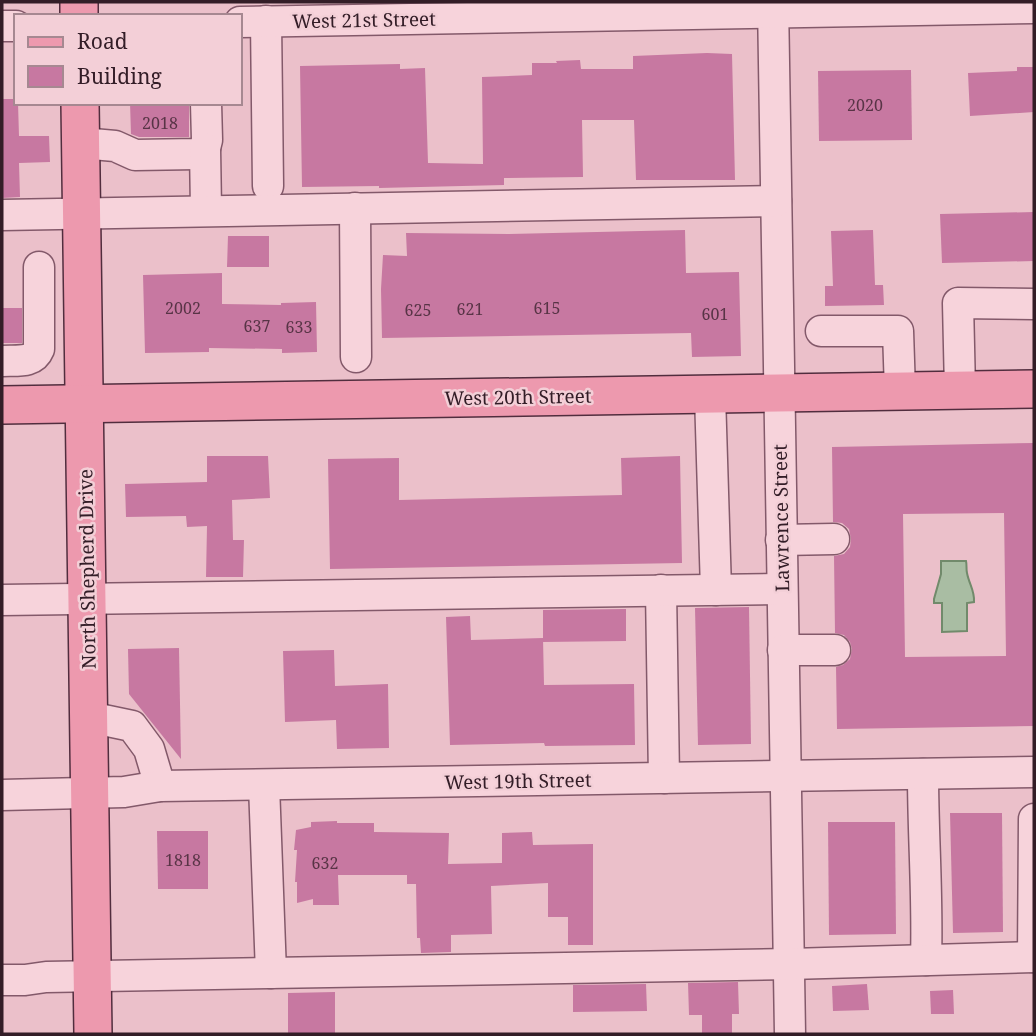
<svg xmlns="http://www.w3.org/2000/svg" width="1036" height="1036" viewBox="0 0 1036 1036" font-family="'Noto Serif',serif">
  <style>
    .water { fill: #a9bda3; stroke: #718a6b; stroke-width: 2 }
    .building { fill: #c778a1; fill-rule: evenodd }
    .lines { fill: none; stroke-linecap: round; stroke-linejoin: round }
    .minor-casing { stroke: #83596a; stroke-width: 33 }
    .major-casing { stroke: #512d3e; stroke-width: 40 }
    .minor { stroke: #f7d3db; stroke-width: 30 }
    .major { stroke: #ed99ae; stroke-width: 37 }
    .labels { text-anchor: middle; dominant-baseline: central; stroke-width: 5; stroke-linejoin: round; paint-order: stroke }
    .number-label { font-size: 16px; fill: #583446 }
    .street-label { font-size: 19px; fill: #331d27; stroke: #f3cfd7 }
  </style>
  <rect width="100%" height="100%" fill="#ebc0ca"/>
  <path class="water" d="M 941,561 L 966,561 C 967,565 966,569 967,573 C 969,584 975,591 974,602 L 967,603 L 967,631 L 942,632 L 942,603 L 934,603 L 934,599 L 941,574 Z"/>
  <g class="building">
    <polygon points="707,53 732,54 735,180 636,180 634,120 582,120 583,177 504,178 504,185 379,188 379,186 302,187 300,66 400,64 400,69 425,68 428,163 483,164 482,77 532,75 532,63 557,63 556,61 580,60 581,69 633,69 633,56"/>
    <polygon points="1017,67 1034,67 1034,112 970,116 968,73 1017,71"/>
    <polygon points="911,70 912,140 819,141 818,71"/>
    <polygon points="2,99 16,99 16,103 18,103 19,136 49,136 50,162 19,163 20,197 2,198"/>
    <polygon points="130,103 189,103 189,137 139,137 131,134"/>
    <polygon points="1034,212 1034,261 942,263 940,214"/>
    <polygon points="685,230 686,273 739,272 741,356 692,357 691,333 382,338 381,289 383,255 407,256 406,233 509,234"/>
    <polygon points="873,230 875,285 883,285 884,305 825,306 825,286 833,286 831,231"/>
    <polygon points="228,236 269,236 269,267 227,267"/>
    <polygon points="222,273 222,304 281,305 281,303 316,302 317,352 282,353 282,349 209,348 209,352 145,353 143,275"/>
    <rect x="2" y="308" width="20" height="35"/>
    <path d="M 1034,443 L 1034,726 L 837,729 L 836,667 L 843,665 L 850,659 L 852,649 L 850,642 L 844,635 L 835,633 L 834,556 L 844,554 L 850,547 L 851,539 L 849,529 L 842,523 L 833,522 L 832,447 ZM 1004,513 L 1006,656 L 905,657 L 903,514 Z"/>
    <polygon points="207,456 268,456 270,498 232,500 233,540 244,540 243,577 206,577 207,526 187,527 186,516 126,517 125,484 207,482"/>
    <polygon points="680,456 682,563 330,569 328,459 399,458 399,500 622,495 621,458"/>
    <polygon points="749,607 751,744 698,745 695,608"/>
    <polygon points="626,609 626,641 543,642 543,610"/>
    <polygon points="470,616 471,640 543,638 544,685 634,684 635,745 545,746 544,743 450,745 446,617"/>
    <polygon points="179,648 181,759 129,694 128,649"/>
    <polygon points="334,650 335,686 388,684 389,748 337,749 336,720 285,722 283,651"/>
    <polygon points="950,813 1002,813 1003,932 953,933"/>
    <polygon points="337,821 337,823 374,823 374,832 449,833 448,864 502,863 502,833 532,832 533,845 593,844 593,945 568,945 568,917 548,917 548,883 491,886 492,934 451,935 451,952 421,953 420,938 417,938 416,884 407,884 407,875 338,875 339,905 313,905 313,899 297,903 297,882 295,882 297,850 294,850 296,830 311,827 311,822"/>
    <polygon points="828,822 895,822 896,934 829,935"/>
    <polygon points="157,831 208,831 208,889 158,889"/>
    <polygon points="738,982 739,1014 732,1014 732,1034 702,1034 702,1015 689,1015 688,983"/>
    <polygon points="646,984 647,1011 573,1012 573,985"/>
    <polygon points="867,984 869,1010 833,1011 832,986"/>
    <polygon points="953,990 954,1014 931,1014 930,991"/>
    <polygon points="335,992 335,1034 288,1034 288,993"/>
  </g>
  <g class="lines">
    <g class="minor-casing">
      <g id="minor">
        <polyline points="773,2 790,1034"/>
        <polyline points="266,21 268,186"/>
        <polyline points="240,22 1034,8"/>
        <polyline points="2,26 16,26"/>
        <polyline points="81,143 115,146 135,155 197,154 205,148 207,140 206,103"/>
        <polyline points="205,148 206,210"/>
        <polyline points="355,208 356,357"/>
        <polyline points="2,215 776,201"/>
        <polyline points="821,331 898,331 900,391"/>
        <path d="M 2,361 C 16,360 33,364 39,349 L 39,267"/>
        <polyline points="960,390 958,303 1034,304"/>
        <polyline points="710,395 716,590"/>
        <polyline points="781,540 834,539"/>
        <polyline points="661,590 664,778"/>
        <polyline points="2,600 782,589"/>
        <polyline points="783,650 835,650"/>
        <polyline points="89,717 132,726 149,749 160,786"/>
        <path d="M 923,774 C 923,836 928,898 926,960"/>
        <polyline points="264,785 271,973"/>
        <polyline points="2,795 124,792 160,786 1034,772"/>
        <polyline points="1033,957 1034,819"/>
        <polyline points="2,980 25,980 46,977 790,964 1034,957"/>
      </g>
    </g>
    <g class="major-casing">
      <g id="major">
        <polyline points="79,2 79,16"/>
        <polyline points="80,103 93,1034"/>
        <polyline points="2,405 1034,389"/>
      </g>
    </g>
    <use href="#minor" class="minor"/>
    <use href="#major" class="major"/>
  </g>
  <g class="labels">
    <g class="number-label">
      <text x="865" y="105">2020</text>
      <text x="160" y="123">2018</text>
      <text x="183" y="308">2002</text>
      <text x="547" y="308">615</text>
      <text x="470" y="309">621</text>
      <text x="418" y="310">625</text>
      <text x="715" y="314">601</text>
      <text x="257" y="326">637</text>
      <text x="299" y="327">633</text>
      <text x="183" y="860">1818</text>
      <text x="325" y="863">632</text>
    </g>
    <g class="street-label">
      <text transform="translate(364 20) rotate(-1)">West 21st Street</text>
      <text transform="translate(518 397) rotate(-1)">West 20th Street</text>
      <text transform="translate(781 518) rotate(-91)">Lawrence Street</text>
      <text transform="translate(87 569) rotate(-91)">North Shepherd Drive</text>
      <text transform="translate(518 781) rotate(-1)">West 19th Street</text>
    </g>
  </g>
  <rect width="1036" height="1036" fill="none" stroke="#331d27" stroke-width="7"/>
  <rect x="14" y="14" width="228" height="91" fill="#f3cfd7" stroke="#a68891" stroke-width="2"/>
  <rect x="28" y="37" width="35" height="10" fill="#ed99ae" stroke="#a68891" stroke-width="2"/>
  <text x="77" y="49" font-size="21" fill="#331d27">Road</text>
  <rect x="28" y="66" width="35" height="21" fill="#c778a1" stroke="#a68891" stroke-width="2"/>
  <text x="77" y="84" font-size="21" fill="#331d27">Building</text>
</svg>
